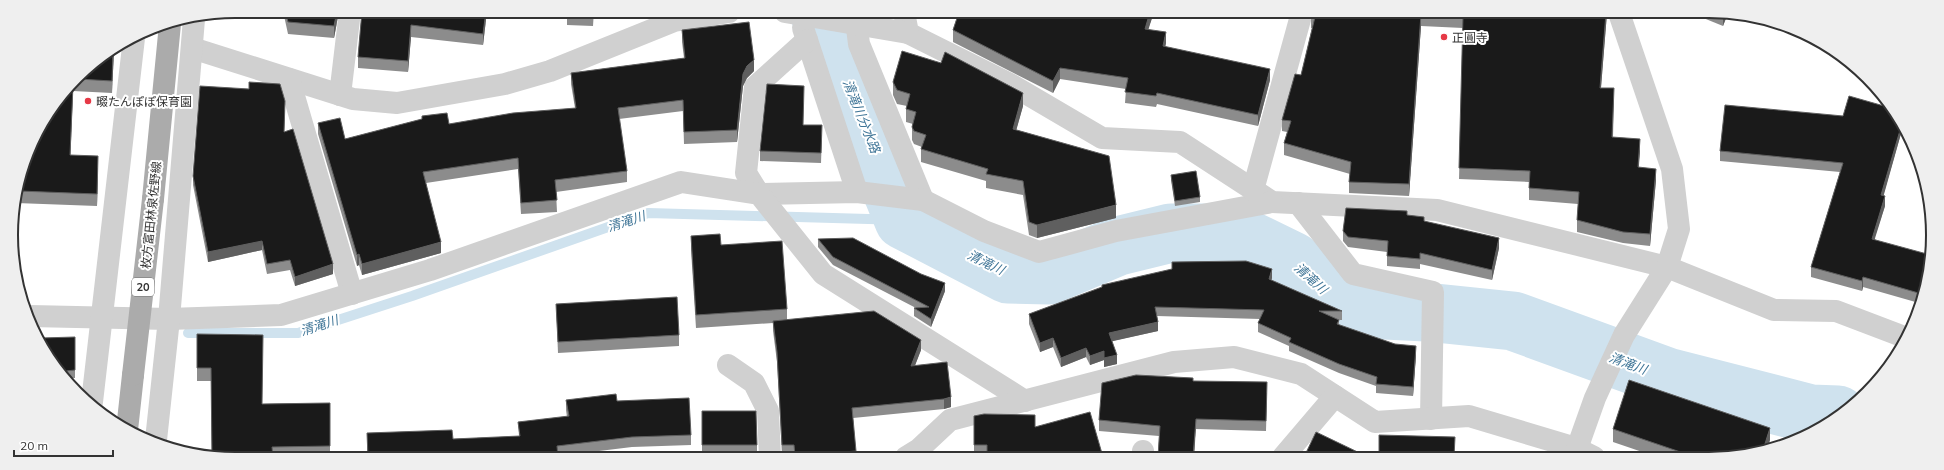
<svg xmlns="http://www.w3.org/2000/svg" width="1944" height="470" viewBox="0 0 1944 470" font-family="Mulish,'Noto Sans JP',sans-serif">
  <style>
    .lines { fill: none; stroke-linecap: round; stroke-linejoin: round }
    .stream { stroke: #cfe2ee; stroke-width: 10 }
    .river { stroke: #cfe2ee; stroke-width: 59 }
    .minor { stroke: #d0d0d0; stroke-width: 22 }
    .major { stroke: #ababab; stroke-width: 22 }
    .minor-bridge { stroke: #d0d0d0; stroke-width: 22 }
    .major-bridge { stroke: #ababab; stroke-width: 22 }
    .wall { fill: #8c8c8c }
    .shaded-wall { fill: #5f5f5f }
    .building { fill: #1a1a1a; stroke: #5f5f5f }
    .poi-dot { fill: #e63946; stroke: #fff; stroke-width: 1.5 }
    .labels { text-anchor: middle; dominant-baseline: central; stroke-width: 4; stroke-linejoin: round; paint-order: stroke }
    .shield { fill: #fff; stroke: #707070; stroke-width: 1 }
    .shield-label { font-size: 11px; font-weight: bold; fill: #333 }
    .poi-label { font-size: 12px; fill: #333; stroke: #fff; text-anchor: start }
    .street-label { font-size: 12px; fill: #333; stroke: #fff }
    .water-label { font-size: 13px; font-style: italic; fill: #3f7597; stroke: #fff }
    .rim { fill: none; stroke: #333; stroke-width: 2 }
  </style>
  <rect width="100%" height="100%" fill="#fff"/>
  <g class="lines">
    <polyline class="stream" points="188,333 298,333 412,296 648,213 904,220"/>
    <polyline class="river" points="819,12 904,220 1008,274 1049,275 1118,246 1171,233 1234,233 1292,261 1344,308 1426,312 1513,321 1667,377 1811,414 1838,415"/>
    <g class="minor">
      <polyline points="855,12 859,44 923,200"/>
      <polyline points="904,12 908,33 1010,84 1102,138 1180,142 1272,202 1437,210 1667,267 1774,310 1836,311 1907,338"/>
      <polyline points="803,28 857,192"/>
      <polyline points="807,40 755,87 746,173 759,194 857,192 923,200 984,231 1039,252 1116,231 1272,202"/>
      <polyline points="192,48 353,99 397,103 505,84 550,71 674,21 729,12"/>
      <polyline points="289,79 352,294"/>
      <polyline points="340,95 350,11"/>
      <polyline points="1253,190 1302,12"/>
      <polyline points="1298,203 1353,274 1433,292 1431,419"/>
      <polyline points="30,316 169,319 281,315 430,270 681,182 759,194 823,274 1025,401"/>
      <polyline points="728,365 754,383 768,411 770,457"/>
      <polyline points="92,402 134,38"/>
      <polyline points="156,440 169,319 194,19"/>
      <polyline points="906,457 919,449 950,420 1174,362 1234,357 1301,374 1375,422 1469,416 1576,448 1594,457"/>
      <polyline points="1143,457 1143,451"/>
      <polyline points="1283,457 1335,396"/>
      <polyline points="1574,457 1595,398 1624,335 1667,267 1679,229 1672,169 1619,13"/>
    </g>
    <g class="major">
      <polyline points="153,199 170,24"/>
      <polyline points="127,430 133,375"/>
    </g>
    <polyline class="minor-bridge" points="785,12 908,33"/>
    <polyline class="major-bridge" points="133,375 153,199"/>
  </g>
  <g class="wall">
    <polygon points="283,11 339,11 334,38 288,34"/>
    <polygon points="362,11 487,11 483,45 411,37 408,72 358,68 358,57"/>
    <polygon points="567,11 594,11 593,26 567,25"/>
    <polygon points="959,12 1154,12 1148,29 1166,43 1165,47 1270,80 1258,126 1157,104 1156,107 1125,103 1126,89 1060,79 1053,93 953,42 953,30"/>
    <polygon points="1311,12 1607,13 1601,88 1614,100 1613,137 1640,151 1638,167 1656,180 1650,246 1623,243 1577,232 1577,220 1578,204 1529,200 1529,182 1459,179 1463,28 1421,26 1409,196 1349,193 1349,182 1350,174 1284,155 1284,143 1287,132 1282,131 1282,120 1301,75 1312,28 1311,28"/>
    <polygon points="1691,13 1728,13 1723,26"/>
    <polygon points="682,30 754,71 747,78 743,86 737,142 684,144 683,111 619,119 627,171 627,182 556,192 557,212 521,214 518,169 426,183 441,253 362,275 359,265 357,266 318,134 318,123 345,139 422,119 422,116 449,124 575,108 571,84 571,73 684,58 682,42"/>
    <polygon points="114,50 112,93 73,91 70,155 98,168 97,206 16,203 34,136 87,67"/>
    <polygon points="893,82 1023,106 1016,130 1116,218 1037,238 1029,235 1023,195 986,188 986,181 921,162 921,149 922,147 914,144 912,140 912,127 913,124 906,122 906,109 907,106 897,104 893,95"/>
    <polygon points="1891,108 1902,130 1883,196 1885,206 1874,239 1931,264 1919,303 1863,287 1862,291 1811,277 1811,267 1840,172 1720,161 1720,151 1843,116"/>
    <polygon points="285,110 284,132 333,274 295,286 290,270 267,274 262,250 208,262 193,185 193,176"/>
    <polygon points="804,125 822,135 821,163 760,161 760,151"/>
    <polygon points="1171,175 1200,197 1200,202 1175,206 1171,180"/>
    <polygon points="1407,215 1499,248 1492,280 1420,264 1420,269 1387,266 1387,252 1348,247 1343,241 1343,231"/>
    <polygon points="691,236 721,245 787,309 787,320 921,350 915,365 951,407 944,409 853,418 856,457 794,457 794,455 782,455 777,362 773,331 773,323 696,328 691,250"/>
    <polygon points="818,239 945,291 931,327 914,316 914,308 916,308 833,265 818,247"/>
    <polygon points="1272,278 1271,280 1342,311 1342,320 1339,320 1339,325 1416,355 1413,396 1376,393 1376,386 1339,373 1289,351 1289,346 1258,332 1258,323 1260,319 1157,316 1158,331 1112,341 1117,364 1104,367 1104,360 1090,365 1086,357 1061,367 1053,347 1040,352 1029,324 1029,314 1102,288 1102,285"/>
    <polygon points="556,304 679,335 679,346 558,353"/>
    <polygon points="197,334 262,404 330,403 330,457 212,457 211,381 197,381"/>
    <polygon points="75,337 75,378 66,378 57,372"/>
    <polygon points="1193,381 1267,393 1266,431 1196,429 1194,457 1158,457 1159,436 1099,431 1099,420"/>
    <polygon points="566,400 617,401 691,435 691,445 632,447 558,456 558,457 367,457 367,433 453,439 519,436 518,422 567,417 566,410"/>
    <polygon points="702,411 757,445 757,455 702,455"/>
    <polygon points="1035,415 987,455 974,455 974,416"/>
    <polygon points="1613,429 1770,440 1738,457 1657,457 1613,442"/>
  </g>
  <g class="shaded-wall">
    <polygon points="337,11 339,11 334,38 334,26"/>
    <polygon points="486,11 487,11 483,45 483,34"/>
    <polygon points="1150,12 1154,12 1145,40 1145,29"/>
    <polygon points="1606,13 1607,13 1600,99 1600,88"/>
    <polygon points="1724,13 1728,13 1723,26 1723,15"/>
    <polygon points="1421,14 1421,26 1409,196 1409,184"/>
    <polygon points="411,25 411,37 408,72 408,61"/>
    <polygon points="1166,32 1166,43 1163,57 1163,46"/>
    <polygon points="114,50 112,93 113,51"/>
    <polygon points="754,60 754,71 747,78 743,86 737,142 737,130 743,74 747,66"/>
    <polygon points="1060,68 1060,79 1053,93 1053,81"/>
    <polygon points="1270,69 1270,80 1258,126 1258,115"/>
    <polygon points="73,85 73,91 70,167 70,155"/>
    <polygon points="1023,93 1023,106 1013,142 1013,129"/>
    <polygon points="1901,127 1902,130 1881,205 1881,195"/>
    <polygon points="1640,139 1640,151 1638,179 1638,167"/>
    <polygon points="98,156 98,168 97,206 97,194"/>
    <polygon points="1656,169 1656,180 1650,246 1650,234"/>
    <polygon points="1885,196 1885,206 1872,248 1872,239"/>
    <polygon points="1116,205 1116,218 1037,238 1037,225"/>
    <polygon points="1499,238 1499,248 1492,280 1492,270"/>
    <polygon points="262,241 262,250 208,262 208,252"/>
    <polygon points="441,242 441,253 362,275 362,264"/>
    <polygon points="359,254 359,265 357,266 357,255"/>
    <polygon points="333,264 333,274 295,286 295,277"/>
    <polygon points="1272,269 1272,278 1269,288 1269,279"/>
    <polygon points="1863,277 1863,287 1862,291 1862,281"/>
    <polygon points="945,283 945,291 931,327 931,319"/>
    <polygon points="1158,322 1158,331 1109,342 1109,333"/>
    <polygon points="1053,338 1053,347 1040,352 1040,343"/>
    <polygon points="921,340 921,350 911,376 911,366"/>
    <polygon points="1416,346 1416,355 1413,396 1413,387"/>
    <polygon points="1086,348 1086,357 1061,367 1061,358"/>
    <polygon points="1104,351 1117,355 1117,364 1104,367 1104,360 1090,365 1090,356"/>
    <polygon points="951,397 951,407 944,409 944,399"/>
    <polygon points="1196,419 1194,457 1193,457"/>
    <polygon points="1770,428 1770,440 1768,448 1763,450"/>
  </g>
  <g class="building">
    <polygon points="285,11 337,11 334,26 288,22"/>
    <polygon points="362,11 486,11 483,34 411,25 408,61 358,57"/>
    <rect x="567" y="11" width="26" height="4"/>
    <polygon points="959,12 1150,12 1145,29 1166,32 1163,46 1270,69 1258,115 1157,93 1156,96 1125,92 1128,78 1060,68 1053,81 953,30"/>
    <polygon points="1311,12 1606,13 1600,88 1614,88 1612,137 1640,139 1638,167 1656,169 1650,234 1623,232 1577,220 1579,192 1529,188 1530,171 1459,168 1463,16 1421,14 1409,184 1349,182 1351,162 1284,143 1291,121 1282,120 1295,74 1301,75 1315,17 1311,16"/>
    <polygon points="1716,13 1724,13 1723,15"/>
    <polygon points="749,22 754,60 747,66 743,74 737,130 684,132 683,100 618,108 627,171 555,180 557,200 521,203 518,158 423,172 441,242 362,264 359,254 357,255 318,123 340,118 345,139 422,119 422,116 447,113 449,124 513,113 576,108 571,73 685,58 682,30"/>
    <polygon points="113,51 112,81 78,79 87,67"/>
    <polygon points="902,51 941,63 945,52 1023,93 1013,129 1109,156 1116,205 1037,225 1029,222 1023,181 986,174 988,169 921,149 926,135 914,131 912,127 916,112 906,109 910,94 897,90 893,82"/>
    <polygon points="249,82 280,84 285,101 284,132 293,129 333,264 295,277 290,260 267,264 262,241 208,252 193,176 200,86 249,89"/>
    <polygon points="767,84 804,86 803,125 822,125 821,153 760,151"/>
    <polygon points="73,85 70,155 98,156 97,194 19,191 34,136"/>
    <polygon points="1849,96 1891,108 1901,127 1881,195 1885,196 1872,239 1927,254 1930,245 1931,264 1922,294 1863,277 1862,281 1811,267 1843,163 1720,151 1725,105 1843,116"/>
    <polygon points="1196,171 1200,197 1175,201 1171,175"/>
    <polygon points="1346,208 1407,211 1407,215 1424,217 1424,221 1499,238 1492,270 1420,253 1420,259 1387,256 1388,241 1348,237 1343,231"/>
    <polygon points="720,234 721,245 782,241 787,309 696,315 691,236"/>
    <polygon points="853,238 921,274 945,283 931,319 914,308 929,307 833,257 818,239"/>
    <polygon points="1246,261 1272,269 1269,279 1342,311 1319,311 1339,320 1337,324 1395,344 1416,346 1413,387 1376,384 1377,377 1339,364 1289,342 1291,338 1258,323 1264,310 1155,307 1158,322 1109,333 1117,355 1104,358 1104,351 1090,356 1086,348 1061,358 1053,338 1040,343 1029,314 1102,287 1102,285 1172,269 1172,262"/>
    <polygon points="677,297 679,335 558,342 556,304"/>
    <polygon points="874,311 921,340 911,366 947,362 951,397 944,399 852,408 856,451 795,456 794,445 782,445 777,352 773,321"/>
    <polygon points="197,334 263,335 262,404 330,403 330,446 272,447 273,457 212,457 211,368 197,368"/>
    <polygon points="75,337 75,370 66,371 66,379 57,372 41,338"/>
    <polygon points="1136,375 1193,378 1193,381 1267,382 1266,421 1196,419 1193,457 1158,457 1160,426 1099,420 1102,383"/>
    <polygon points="1629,380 1770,428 1763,450 1738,457 1695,457 1613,429"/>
    <polygon points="616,394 617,401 689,398 691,435 632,437 557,446 558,457 368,457 367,433 452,430 453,439 520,436 518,422 569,416 566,400"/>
    <polygon points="702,411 756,411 757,445 702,445"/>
    <polygon points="1090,412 1103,457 987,457 987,445 974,445 974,416 984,414 1035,415 1035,427"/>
    <polygon points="1316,432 1368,457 1304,457"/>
    <polygon points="1379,435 1455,437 1454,457 1379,457"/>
  </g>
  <g class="poi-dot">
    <circle cx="1444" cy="37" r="4"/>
    <circle cx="88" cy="101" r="4"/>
  </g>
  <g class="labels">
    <rect class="shield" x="132" y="278" width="22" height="18" rx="3"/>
    <g class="shield-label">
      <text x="143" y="287">20</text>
    </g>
    <g class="poi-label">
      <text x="1452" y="37">正圓寺</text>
      <text x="96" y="101">畷たんぽぽ保育園</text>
    </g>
    <g class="street-label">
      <text transform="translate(151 215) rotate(-84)">枚方富田林泉佐野線</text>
    </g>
    <g class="water-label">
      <text transform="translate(862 116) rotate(68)">清滝川分水路</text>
      <text transform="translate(626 221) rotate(-18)">清滝川</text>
      <text transform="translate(986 262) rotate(26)">清滝川</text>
      <text transform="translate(1311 278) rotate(42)">清滝川</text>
      <text transform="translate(319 325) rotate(-18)">清滝川</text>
      <text transform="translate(1628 363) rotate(20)">清滝川</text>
    </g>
  </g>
  <path d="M0 0H1944V470H0ZM235 18H1709A217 217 0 0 1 1926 235V235A217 217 0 0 1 1709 452H235A217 217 0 0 1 18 235V235A217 217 0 0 1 235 18Z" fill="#efefef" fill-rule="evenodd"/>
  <path class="rim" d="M235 18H1709A217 217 0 0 1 1926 235V235A217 217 0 0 1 1709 452H235A217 217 0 0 1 18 235V235A217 217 0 0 1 235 18Z"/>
  <path d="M14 450v6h99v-6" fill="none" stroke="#333333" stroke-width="2"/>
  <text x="20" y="450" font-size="12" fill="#333333" stroke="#ffffff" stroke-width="3" paint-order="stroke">20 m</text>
</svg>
